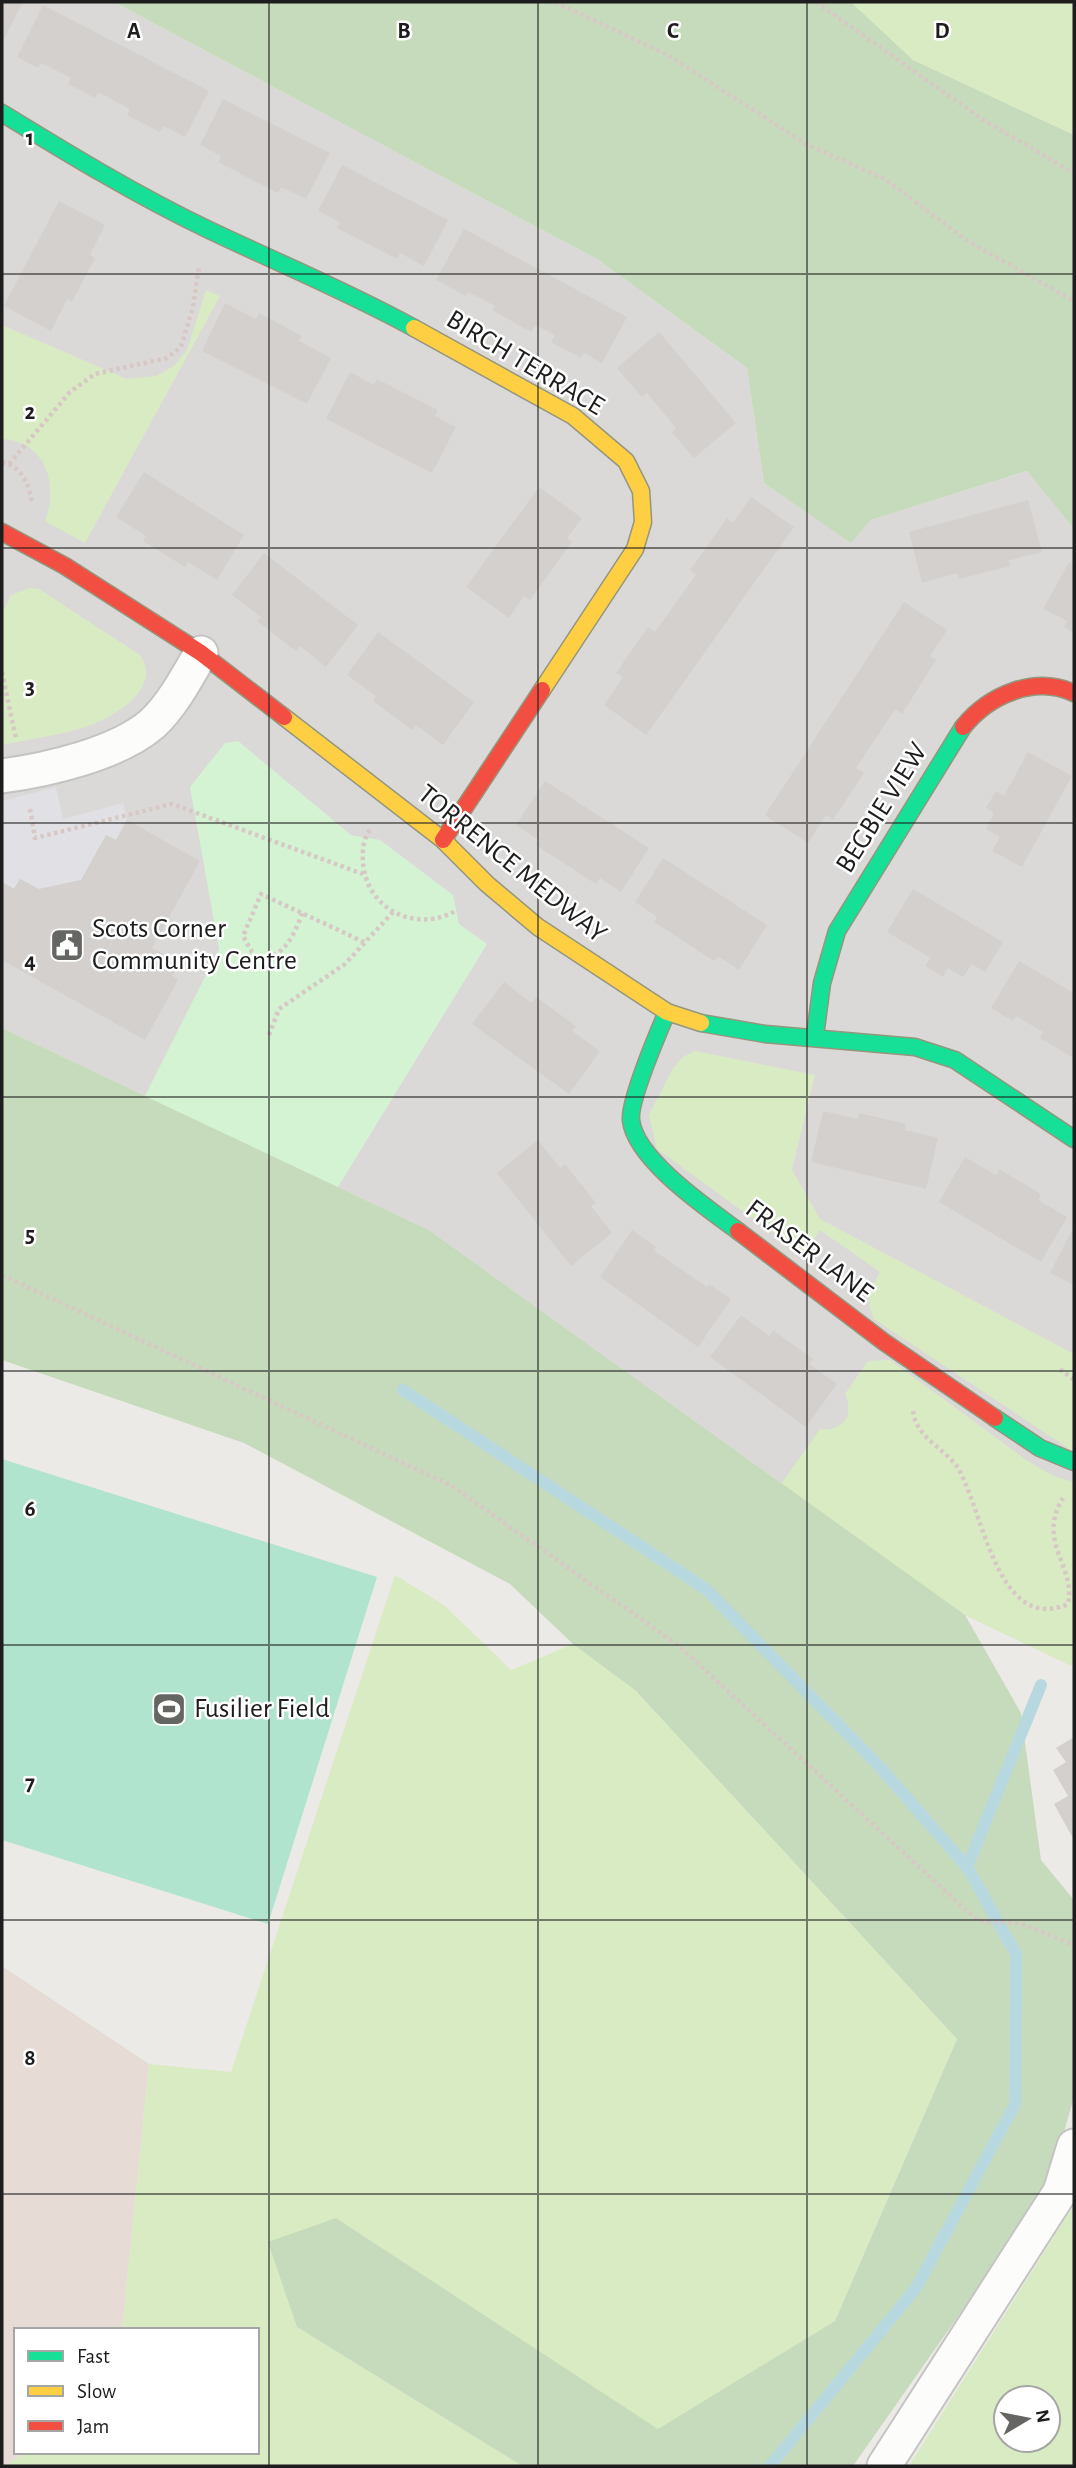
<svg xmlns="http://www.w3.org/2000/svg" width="1076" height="2468" viewBox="0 0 1076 2468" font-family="'Alegreya Sans',sans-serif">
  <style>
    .residential { fill: #dbd9d7 }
    .religious { fill: #dad9d7 }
    .military { fill: #e7dbd5 }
    .grass { fill: #d9ebc3; fill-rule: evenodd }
    .forest { fill: #c6dbbb }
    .park { fill: #d3f3d3 }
    .pitch { fill: #b0e4ce }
    .plaza { fill: #e0e0e5 }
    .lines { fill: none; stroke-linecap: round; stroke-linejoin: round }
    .stream { stroke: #b8d8e0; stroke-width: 12 }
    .building { fill: #d3d0cd }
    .street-casing { stroke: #c4c4c2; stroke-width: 37 }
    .fast-casing { stroke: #94967e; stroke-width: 19 }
    .slow-casing { stroke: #94967e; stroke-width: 19 }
    .jam-casing { stroke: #94967e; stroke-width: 19 }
    .path { stroke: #d7c8c5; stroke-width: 4.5; stroke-dasharray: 3.5 3.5; stroke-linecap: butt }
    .street { stroke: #fcfcfb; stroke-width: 33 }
    .fast { stroke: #16e098; stroke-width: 16 }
    .slow { stroke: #ffcf43; stroke-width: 16 }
    .jam { stroke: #f24e42; stroke-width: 16 }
    .grid { fill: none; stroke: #1d1d1d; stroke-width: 2; stroke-opacity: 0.55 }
    .labels { text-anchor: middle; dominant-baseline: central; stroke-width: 5; stroke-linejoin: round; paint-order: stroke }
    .street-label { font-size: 28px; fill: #1d1d1d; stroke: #fff }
    .poi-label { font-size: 28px; fill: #1d1d1d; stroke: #fff; text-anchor: start }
    .grid-label { font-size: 23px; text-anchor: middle; font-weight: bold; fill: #1d1d1d; stroke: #fff; stroke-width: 5; stroke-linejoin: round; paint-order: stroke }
  </style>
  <rect width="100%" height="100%" fill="#eceae6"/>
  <polygon class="residential" points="2,2 114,2 597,259 747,368 764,483 851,542 871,520 1028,471 1074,529 1074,1667 965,1615 429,1230 2,1028"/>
  <g class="religious">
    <polygon points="181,719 207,739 190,762 168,782 140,797 107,809 63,819 56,787 98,777 127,767 149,755 166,739"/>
    <polygon points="820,1229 881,1272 868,1292 807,1249"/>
  </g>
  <polygon class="military" points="2,1966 149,2064 122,2330 16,2330 16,2452 25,2452 6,2466 2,2466"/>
  <g class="grass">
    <polygon points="851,2 1074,2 1074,135 913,60"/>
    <path d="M 206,290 L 220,296 L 85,543 L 45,521 C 59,485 46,441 2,439 L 2,325 L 127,379 L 156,376 L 174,366 L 187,350 Z"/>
    <path d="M 30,588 L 39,589 L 140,655 C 161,685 123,711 98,722 C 68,735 33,738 2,745 L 2,613 L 11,595 Z"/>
    <path d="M 695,1051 L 815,1075 L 792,1170 L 820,1219 L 1074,1354 L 1074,1452 L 874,1319 C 864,1296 870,1292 880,1272 L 820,1230 L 807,1249 L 798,1251 L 657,1149 L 649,1115 L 673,1068 L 683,1057 Z"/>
    <path d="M 890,1360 L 1025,1459 L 1053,1476 L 1074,1482 L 1074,1667 L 965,1615 L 781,1484 L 820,1429 C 843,1432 855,1415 845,1394 L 868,1361 Z"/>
    <polygon points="395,1575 444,1605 511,1670 573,1644 636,1691 957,2039 835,2321 658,2430 336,2218 297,2327 522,2466 6,2466 25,2452 257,2452 257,2330 122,2330 149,2064 231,2072"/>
    <path d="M 1074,2205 L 1074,2466 L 909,2466 ZM 1048,2398 L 1048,2440 L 1006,2440 L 1006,2398 Z"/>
  </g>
  <g class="forest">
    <polygon points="114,2 851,2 913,60 1074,135 1074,529 1027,471 871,520 851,543 764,483 747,368 597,259"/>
    <polygon points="2,1028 429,1230 965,1615 1021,1713 1041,1860 1074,1900 1074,2097 1048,2188 853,2466 522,2466 297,2327 268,2242 336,2218 658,2429 835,2321 957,2039 636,1691 573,1644 510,1584 244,1443 2,1360"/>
  </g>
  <polygon class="park" points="238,741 351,835 380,840 453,895 459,924 487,944 338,1187 145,1096 219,949 190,787 225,743"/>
  <polygon class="pitch" points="2,1459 377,1577 268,1924 2,1840"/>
  <polygon class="plaza" points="56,787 63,819 123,803 127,820 116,840 81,880 39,889 20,879 14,889 2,882 2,801"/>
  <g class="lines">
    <g class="stream">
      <polyline points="403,1390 706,1589 880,1767 967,1867 1016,1954 1015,2104 916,2288 770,2466"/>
      <polyline points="967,1867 1041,1685"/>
    </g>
  </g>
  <g class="building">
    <polygon points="2,2 23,2 2,43"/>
    <polygon points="43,5 209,91 185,137 164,126 160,132 127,115 130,109 98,92 95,98 68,84 71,78 41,63 38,68 17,57"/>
    <polygon points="223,99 330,153 306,199 281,187 278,193 218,162 221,156 200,145"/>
    <polygon points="342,165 448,220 424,266 400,253 397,259 337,228 340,222 318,211"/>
    <polygon points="59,201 105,225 90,255 95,258 72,302 67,299 51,331 4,306"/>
    <polygon points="464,229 627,317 602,363 584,353 581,358 551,342 555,335 535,325 531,332 492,310 495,306 468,292 466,296 436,280"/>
    <polygon points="225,303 256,319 259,313 302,336 299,341 331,358 307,404 202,351"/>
    <polygon points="659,332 736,423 694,458 672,432 676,428 647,393 642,397 617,368"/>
    <polygon points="350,372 374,385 377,379 438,410 435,416 456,427 432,473 326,419"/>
    <polygon points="144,472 244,535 217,580 188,562 185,567 143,541 146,536 116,517"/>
    <polygon points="539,487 582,518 567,538 572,542 530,600 524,596 509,618 466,587"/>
    <polygon points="751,497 794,527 646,735 604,705 623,677 616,673 648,627 655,632 696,575 690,570 727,518 733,523"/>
    <polygon points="1028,500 1042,552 1009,560 1010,566 959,579 957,573 922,583 909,532"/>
    <polygon points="264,553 358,625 326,667 300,646 296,651 257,621 261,617 232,595"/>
    <polygon points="1069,562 1074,565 1074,633 1064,627 1067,621 1043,609"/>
    <polygon points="904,602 947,630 930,656 936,660 902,714 895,709 856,768 864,773 833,820 826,815 808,843 765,815"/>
    <polygon points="378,632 474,702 443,745 416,725 412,730 373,701 376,696 347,675"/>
    <polygon points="1028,752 1072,776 1022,867 992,851 1000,837 986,829 994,813 986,808 996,791 1004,796"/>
    <polygon points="545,781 649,848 621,892 600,878 596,884 536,845 539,840 516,825"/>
    <polygon points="127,820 200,861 152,948 180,963 172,976 178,980 145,1040 2,960 2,882 14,889 20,879 39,889 81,880 106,835 116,840"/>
    <polygon points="663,858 767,925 739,970 718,956 714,961 654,922 657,917 635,902"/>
    <polygon points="913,889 1003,942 985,972 972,964 963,977 948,968 943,977 925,966 931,958 887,932"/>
    <polygon points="1019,961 1074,993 1074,1058 1040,1038 1043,1032 1016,1016 1013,1021 991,1008"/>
    <polygon points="504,982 532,1003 536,997 576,1026 572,1031 600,1051 569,1094 472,1024"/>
    <polygon points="823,1111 858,1119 859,1113 906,1124 905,1130 938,1138 926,1189 811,1162"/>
    <polygon points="538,1140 560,1168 565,1164 596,1203 591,1206 612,1233 571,1266 497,1173"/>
    <polygon points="965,1157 996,1175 999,1169 1041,1194 1038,1200 1067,1217 1041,1262 939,1202"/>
    <polygon points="1074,1226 1074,1285 1050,1273"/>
    <polygon points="632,1230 656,1247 653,1250 707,1287 709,1284 731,1299 698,1347 600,1277"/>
    <polygon points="741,1315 769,1336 773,1330 813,1359 809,1364 837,1384 806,1427 710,1357"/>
    <polygon points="1074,1737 1074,1840 1054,1804 1068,1796 1053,1770 1066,1762 1056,1748"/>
  </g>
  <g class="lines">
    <g class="street-casing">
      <g id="street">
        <path d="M 2,776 C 47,770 117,754 152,724 C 171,707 188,676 201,653"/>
        <polyline points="884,2466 1060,2192 1074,2146"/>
      </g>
    </g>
    <g class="fast-casing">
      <g id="fast">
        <path d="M 2,113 C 69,154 136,195 207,229 C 276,262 347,291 414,328"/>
        <path d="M 667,1012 C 658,1033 629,1101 631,1120 C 635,1159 707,1208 738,1231"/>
        <polyline points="701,1023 765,1034 915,1047 955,1060 1074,1139"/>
        <polyline points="815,1036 822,983 837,931 963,727"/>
        <polyline points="995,1418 1040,1448 1074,1462"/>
      </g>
    </g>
    <g class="slow-casing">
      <g id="slow">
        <polyline points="414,328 573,416 626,461 641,491 643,522 635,549 542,690"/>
        <polyline points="284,717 443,840 487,884 538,927 667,1012 701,1023"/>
      </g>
    </g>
    <g class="jam-casing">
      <g id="jam">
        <polyline points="2,532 65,566 201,653 284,717"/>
        <path d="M 963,727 C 989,695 1034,675 1074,693"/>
        <polyline points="443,840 542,690"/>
        <polyline points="738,1231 884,1342 995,1418"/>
      </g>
    </g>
    <g class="path">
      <polyline points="555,2 668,55 806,144 885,179 969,242 1074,301"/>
      <polyline points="816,2 985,121 1074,173"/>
      <path d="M 2,462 C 22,467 29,483 32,503"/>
      <polyline points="9,464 70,392 95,374 167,358 181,347 193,307 199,267"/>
      <polyline points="2,672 16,739"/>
      <polyline points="30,809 35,838 172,804 363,874"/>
      <path d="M 370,830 C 363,839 362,852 363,862 C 366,910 417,934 457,910"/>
      <path d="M 302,913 C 295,934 285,955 262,960 L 252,952 L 243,936 L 261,894 L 366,943"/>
      <polyline points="269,1035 279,1009 345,964 393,912"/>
      <polyline points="2,1275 452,1486 678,1645 978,1921 1020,1923 1074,1945"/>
      <polyline points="1060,1369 1074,1380"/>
      <path d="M 913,1411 C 914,1416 915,1422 918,1426 C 927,1442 945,1451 956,1465 C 982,1502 995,1636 1068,1604 C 1076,1565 1036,1543 1063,1498"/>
    </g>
    <use href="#street" class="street"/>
    <use href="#fast" class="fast"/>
    <use href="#slow" class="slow"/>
    <use href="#jam" class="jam"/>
  </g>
  <path class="grid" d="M 269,2 L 269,2466M 538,2 L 538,2466M 807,2 L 807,2466M 2,274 L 1074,274M 2,548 L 1074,548M 2,823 L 1074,823M 2,1097 L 1074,1097M 2,1371 L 1074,1371M 2,1645 L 1074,1645M 2,1920 L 1074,1920M 2,2194 L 1074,2194"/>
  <defs>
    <g id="civic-square" transform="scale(1.75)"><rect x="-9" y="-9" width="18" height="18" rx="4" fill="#656563" stroke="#fff"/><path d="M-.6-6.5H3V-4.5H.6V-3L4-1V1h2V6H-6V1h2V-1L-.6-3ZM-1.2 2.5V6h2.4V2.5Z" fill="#fff"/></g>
    <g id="stadium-square" transform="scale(1.75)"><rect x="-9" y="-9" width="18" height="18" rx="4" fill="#656563" stroke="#fff"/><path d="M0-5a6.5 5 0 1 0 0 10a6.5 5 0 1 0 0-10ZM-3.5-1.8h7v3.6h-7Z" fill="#fff"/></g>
  </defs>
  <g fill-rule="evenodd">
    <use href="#civic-square" x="67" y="945"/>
    <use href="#stadium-square" x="169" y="1709"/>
  </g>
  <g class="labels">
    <g class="street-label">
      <text transform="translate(525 363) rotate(31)">BIRCH TERRACE</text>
      <text transform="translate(882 808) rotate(-58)">BEGBIE VIEW</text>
      <text transform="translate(512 864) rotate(39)">TORRENCE MEDWAY</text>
      <text transform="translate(809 1251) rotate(37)">FRASER LANE</text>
    </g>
    <g class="poi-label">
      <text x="92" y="929">Scots Corner<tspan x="92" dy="32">Community Centre</tspan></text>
      <text x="194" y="1709">Fusilier Field</text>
    </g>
  </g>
  <g class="grid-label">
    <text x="134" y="38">A</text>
    <text x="404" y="38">B</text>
    <text x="673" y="38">C</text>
    <text x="942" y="38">D</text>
    <text x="30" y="145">1</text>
    <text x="30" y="419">2</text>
    <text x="30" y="694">3</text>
    <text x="30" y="968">4</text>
    <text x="30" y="1242">5</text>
    <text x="30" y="1516">6</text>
    <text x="30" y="1790">7</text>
    <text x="30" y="2065">8</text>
  </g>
  <rect width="1076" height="2468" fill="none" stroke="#1d1d1d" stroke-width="7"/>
  <rect x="14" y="2328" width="245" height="126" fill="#ffffff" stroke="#a5a5a5" stroke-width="2"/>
  <rect x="28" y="2351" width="35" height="10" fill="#16e098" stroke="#a5a5a5" stroke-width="2"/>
  <text x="77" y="2363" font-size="21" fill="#1d1d1d">Fast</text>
  <rect x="28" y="2386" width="35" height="10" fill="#ffcf43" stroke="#a5a5a5" stroke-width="2"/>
  <text x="77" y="2398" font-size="21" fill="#1d1d1d">Slow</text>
  <rect x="28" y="2421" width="35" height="10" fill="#f24e42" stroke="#a5a5a5" stroke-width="2"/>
  <text x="77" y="2433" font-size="21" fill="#1d1d1d">Jam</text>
  <g transform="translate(1027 2419) rotate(80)"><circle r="33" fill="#ffffff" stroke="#a5a5a5" stroke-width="2"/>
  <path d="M0-5L12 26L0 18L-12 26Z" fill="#656563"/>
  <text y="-10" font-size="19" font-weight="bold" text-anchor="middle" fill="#1d1d1d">N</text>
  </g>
</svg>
